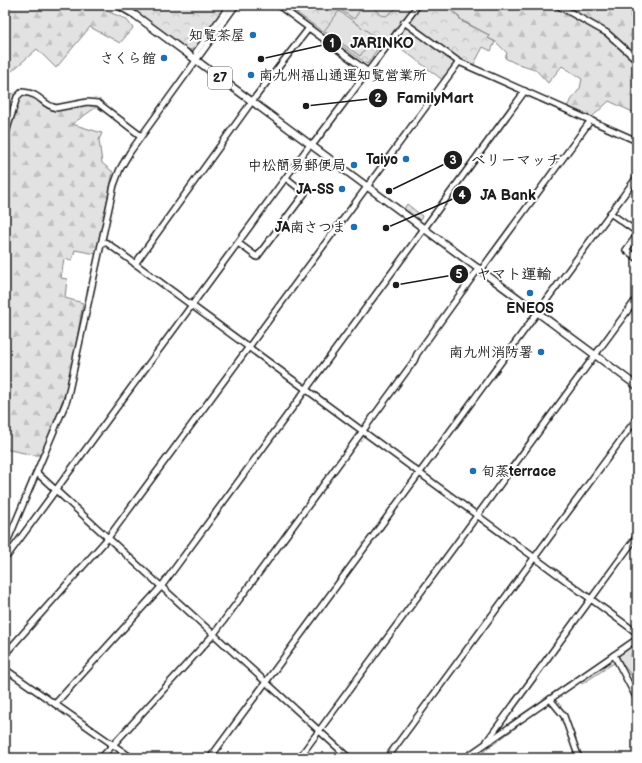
<svg xmlns="http://www.w3.org/2000/svg" width="642" height="763" viewBox="0 0 642 763" font-family="'Balsamiq Sans','Klee One',sans-serif">
  <style>
    .forest { fill: url(#forest-firs); stroke: #7f7f7f }
    .park { fill: url(#park-crowns); stroke: #7f7f7f }
    .garden { fill: url(#garden-furrows); stroke: #7f7f7f }
    .pitch { fill: #e2e2e2; stroke: #7f7f7f }
    .lines { fill: none; stroke-linecap: round; stroke-linejoin: round }
    .minor-casing { stroke: #1c1c1c; stroke-width: 8 }
    .major-casing { stroke: #1c1c1c; stroke-width: 9 }
    .minor { stroke: #fff; stroke-width: 5 }
    .major { stroke: #fff; stroke-width: 6 }
    .poi-dot { fill: #1f6fb2; stroke: #fff; stroke-width: 1.5 }
    .labels { text-anchor: middle; dominant-baseline: central; stroke-width: 4; stroke-linejoin: round; paint-order: stroke }
    .shield { fill: #fff; stroke: #606060; stroke-width: 1 }
    .shield-label { font-size: 13px; font-weight: bold; fill: #1c1c1c }
    .poi-label { font-size: 14px; font-weight: bold; fill: #1c1c1c; stroke: #fff; text-anchor: end }
    .leader { fill: none; stroke: #1c1c1c; stroke-width: 1.5 }
    .callout-dot { fill: #1c1c1c; stroke: #fff; stroke-width: 1.5 }
    .mark-label { font-size: 12px; text-anchor: middle; font-weight: bold; fill: #fff }
    .callout-label { font-size: 15px; text-anchor: middle; font-weight: bold; fill: #1c1c1c; stroke: #fff; stroke-width: 4; stroke-linejoin: round; paint-order: stroke }
  </style>
  <defs>
    <pattern id="forest-firs" width="22" height="20" patternUnits="userSpaceOnUse"><rect width="22" height="20" fill="#e2e2e2"/><path d="M5 1l3.5 6h-7zM16 11l3.5 6h-7z" fill="#c1c1c1"/></pattern>
    <pattern id="park-crowns" width="20" height="18" patternUnits="userSpaceOnUse"><rect width="20" height="18" fill="#e2e2e2"/><path d="M2 6a3 3 0 1 1 6 0M12 15a3 3 0 1 1 6 0" fill="none" stroke="#c1c1c1"/></pattern>
    <pattern id="garden-furrows" width="10" height="10" patternUnits="userSpaceOnUse"><rect width="10" height="10" fill="#e2e2e2"/><path d="M-1 1l2-2M0 10L10 0M9 11l2-2" fill="none" stroke="#c1c1c1"/></pattern>
  </defs>
  <rect width="100%" height="100%" fill="#fff"/>
  <filter id="ink" filterUnits="userSpaceOnUse"><feTurbulence type="fractalNoise" baseFrequency=".025" numOctaves="2"/><feDisplacementMap in="SourceGraphic" scale="8" xChannelSelector="R" yChannelSelector="G"/><feConvolveMatrix kernelMatrix="1 2 1 2 8 2 1 2 1" color-interpolation-filters="sRGB"/></filter>
  <g filter="url(#ink)">
    <g class="forest">
      <polygon points="10,5 92,5 126,19 133,28 120,43 90,27 56,68 37,49 12,71 5,68 5,21 7,20"/>
      <polygon points="446,5 499,5 510,7 522,5 637,5 637,65 632,66 633,75 637,78 637,114 609,101 592,117 567,106 580,88 582,79 562,66 548,83 535,69 515,63 505,58 507,53 496,42 488,38 489,35 463,21"/>
      <polygon points="12,93 15,95 5,126 5,94"/>
      <path d="M 30,96 C 40,100 46,110 58,110 C 71,111 86,100 98,106 L 72,124 L 102,133 L 99,140 L 102,163 L 113,172 L 96,254 L 75,250 L 72,260 L 64,259 L 61,278 L 67,279 L 65,298 L 83,303 L 70,380 L 42,455 L 34,455 L 5,449 L 5,139 L 8,136 L 17,102 L 20,97 Z"/>
      <polygon points="636,643 637,677 634,678 623,665 618,655"/>
      <polygon points="612,659 614,663 582,684 581,681"/>
      <polygon points="516,725 518,726 475,758 469,758"/>
    </g>
    <g class="park">
      <polygon points="127,5 227,5 197,46 191,50 187,49"/>
      <polygon points="286,5 446,5 463,22 489,35 488,38 495,42 491,51 483,47 473,66 459,59 444,81 386,37 367,64"/>
    </g>
    <polygon class="garden" points="407,204 422,216 420,221 404,209"/>
    <g class="pitch">
      <polygon points="345,5 361,5 362,7 354,19 341,10"/>
      <polygon points="372,5 401,5 386,16 380,15"/>
      <polygon points="339,11 374,36 360,56 324,31"/>
    </g>
    <g class="lines">
      <g class="minor-casing">
        <g id="minor">
          <polyline points="278,5 367,71"/>
          <polyline points="557,5 607,33 637,60"/>
          <polyline points="404,22 459,62 637,141"/>
          <polyline points="197,60 196,52 230,5"/>
          <path d="M 5,136 L 17,97 L 22,92 C 43,94 40,104 56,108 L 87,102 L 98,103 L 141,136"/>
          <polyline points="610,213 637,232"/>
          <polyline points="637,235 626,250 637,258"/>
          <polyline points="102,242 107,243 637,633"/>
          <polyline points="238,243 257,257 305,193 286,178"/>
          <polyline points="135,264 253,100 309,28"/>
          <polyline points="481,270 591,120"/>
          <polyline points="37,473 349,758"/>
          <polyline points="5,547 67,400 114,185 120,169 130,152 236,5"/>
          <polyline points="5,555 8,555 309,146 314,143 418,5"/>
          <polyline points="5,654 108,538 459,62"/>
          <polyline points="614,655 637,699"/>
          <polyline points="5,669 132,758"/>
          <polyline points="550,699 564,716 579,758"/>
          <polyline points="55,704 161,587 525,91"/>
          <polyline points="487,741 637,536"/>
          <polyline points="101,758 214,634 414,361 417,354 479,268"/>
          <polyline points="210,758 637,177"/>
          <polyline points="299,758 637,298"/>
          <polyline points="387,758 637,418"/>
          <polyline points="465,758 637,639"/>
        </g>
      </g>
      <g class="major-casing">
        <g id="major">
          <polyline points="118,5 135,15 637,386"/>
          <polyline points="5,757 8,758"/>
        </g>
      </g>
      <use href="#minor" class="minor"/>
      <use href="#major" class="major"/>
    </g>
  </g>
  <g class="poi-dot">
    <circle cx="253" cy="35" r="4"/>
    <circle cx="164" cy="58" r="4"/>
    <circle cx="251" cy="75" r="4"/>
    <circle cx="406" cy="159" r="4"/>
    <circle cx="354" cy="165" r="4"/>
    <circle cx="342" cy="189" r="4"/>
    <circle cx="354" cy="227" r="4"/>
    <circle cx="530" cy="293" r="4"/>
    <circle cx="541" cy="352" r="4"/>
    <circle cx="473" cy="471" r="4"/>
  </g>
  <g class="labels">
    <rect class="shield" x="208" y="67" width="24" height="22" rx="3"/>
    <g class="shield-label">
      <text x="220" y="78">27</text>
    </g>
    <g class="poi-label">
      <text x="245" y="35">知覧茶屋</text>
      <text x="156" y="58">さくら館</text>
      <text x="259" y="75" text-anchor="start">南九州福山通運知覧営業所</text>
      <text x="398" y="159">Taiyo</text>
      <text x="346" y="165">中松簡易郵便局</text>
      <text x="334" y="189">JA-SS</text>
      <text x="346" y="227">JA南さつま</text>
      <text x="530" y="308" text-anchor="middle">ENEOS</text>
      <text x="533" y="352">南九州消防署</text>
      <text x="481" y="471" text-anchor="start">旬蒸terrace</text>
    </g>
  </g>
  <path class="leader" d="M261 59L332 43M306 106L378 98M389 191L453 160M386 228L462 195M396 285L459 274"/>
  <g class="callout-dot">
    <circle cx="261" cy="59" r="4"/>
    <circle cx="306" cy="106" r="4"/>
    <circle cx="389" cy="191" r="4"/>
    <circle cx="386" cy="228" r="4"/>
    <circle cx="396" cy="285" r="4"/>
    <circle cx="332" cy="43" r="10"/>
    <circle cx="378" cy="98" r="10"/>
    <circle cx="453" cy="160" r="10"/>
    <circle cx="462" cy="195" r="10"/>
    <circle cx="459" cy="274" r="10"/>
  </g>
  <g class="mark-label">
    <text x="332" y="47">1</text>
    <text x="378" y="102">2</text>
    <text x="453" y="164">3</text>
    <text x="462" y="199">4</text>
    <text x="459" y="278">5</text>
  </g>
  <g class="callout-label">
    <text x="382" y="48">JARINKO</text>
    <text x="435" y="103">FamilyMart</text>
    <text x="516" y="165">ベリーマッチ</text>
    <text x="508" y="200">JA Bank</text>
    <text x="514" y="279">ヤマト運輸</text>
  </g>
  <rect width="642" height="763" fill="none" stroke="#fff" stroke-width="20"/>
  <rect x="10" y="10" width="622" height="743" fill="none" stroke="#1c1c1c" stroke-width="1.5" filter="url(#ink)"/>
</svg>
